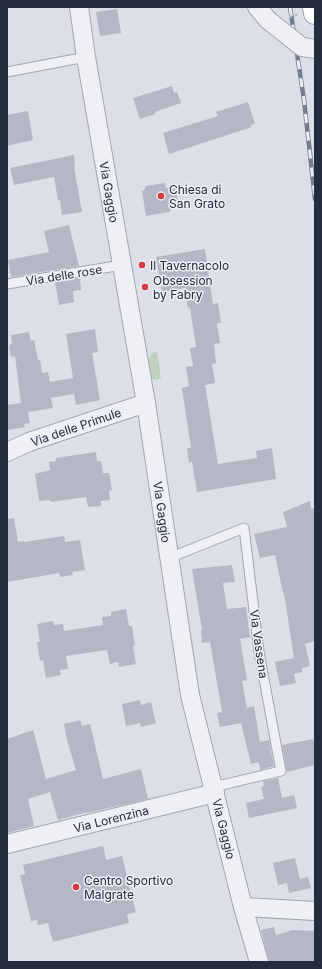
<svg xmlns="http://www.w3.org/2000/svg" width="322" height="969" viewBox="0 0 322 969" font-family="Inter,sans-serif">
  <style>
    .green { fill: #c0d1bd }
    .building { fill: #b3b8c4 }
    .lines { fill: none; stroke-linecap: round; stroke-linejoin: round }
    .service-casing { stroke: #a1a6b1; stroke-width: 11 }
    .minor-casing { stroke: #a1a6b1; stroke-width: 20 }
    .primary-casing { stroke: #9ba2b3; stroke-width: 24 }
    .service { stroke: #eff0f5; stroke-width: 9 }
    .minor { stroke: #eff0f5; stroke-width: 18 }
    .primary { stroke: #fff; stroke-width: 22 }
    .rail-casing { stroke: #757d91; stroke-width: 4.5 }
    .rail { stroke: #ebeef5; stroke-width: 3; stroke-dasharray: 9; stroke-linecap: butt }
    .minor-bridge-casing { stroke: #a1a6b1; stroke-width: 20; stroke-linecap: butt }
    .path-bridge { stroke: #babdc5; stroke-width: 2.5; stroke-dasharray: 3 3; stroke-linecap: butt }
    .minor-bridge { stroke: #eff0f5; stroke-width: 18 }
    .poi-dot { fill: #d33a43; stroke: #ebeef5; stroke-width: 1.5 }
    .labels { text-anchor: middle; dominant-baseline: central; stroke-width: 3; stroke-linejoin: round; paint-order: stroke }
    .poi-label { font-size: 12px; fill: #252c3d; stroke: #ebeef5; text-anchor: start }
    .street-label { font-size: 12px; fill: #252c3d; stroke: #ebeef5 }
  </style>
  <rect width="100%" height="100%" fill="#dcdfe7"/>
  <polygon class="green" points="157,352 161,378 155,380 151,378 150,375 149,359 152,353"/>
  <g class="building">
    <polygon points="117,9 121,33 100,36 96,12"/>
    <polygon points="172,86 174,93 177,92 181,103 155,112 155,114 140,119 133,98"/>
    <polygon points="248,102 255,124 251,125 252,127 169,154 163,133 218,116 216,112"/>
    <polygon points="28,111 33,140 7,146 7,115"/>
    <polygon points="74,155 75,166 74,167 82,212 62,215 60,200 58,200 54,177 14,185 10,168"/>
    <polygon points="165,183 166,188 171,187 171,189 176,189 178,204 171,206 171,210 169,212 146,216 142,191 144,190 146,186"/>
    <polygon points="69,225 79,266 11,277 8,260 49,252 44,231"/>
    <polygon points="205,249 213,304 218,303 221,323 217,323 220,343 214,344 216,363 212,364 215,383 205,385 218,464 257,458 256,451 272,448 276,479 197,492 192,462 189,463 187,448 191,448 182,388 189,386 186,367 193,366 190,348 196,347 190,307 188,308 185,288 162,292 156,257"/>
    <polygon points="80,278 81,290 73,291 74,302 59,305 55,282"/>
    <polygon points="95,329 98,352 92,353 100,400 76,405 74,394 51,398 53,408 28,412 30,423 24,424 25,427 8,430 7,405 21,403 15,356 11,357 9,345 12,344 11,335 29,332 31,341 34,340 38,360 40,360 42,373 48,372 50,382 73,378 66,334"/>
    <polygon points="96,452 97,461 101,461 103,473 109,473 112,490 109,491 110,500 101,501 101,506 88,507 86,497 51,502 51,500 39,501 35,474 50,470 49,462 56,461 56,458"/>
    <polygon points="310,501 311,509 315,508 315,641 305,644 310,666 302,668 302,672 294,674 296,683 280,686 275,662 294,658 284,593 283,593 275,555 260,558 254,534 287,527 283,512"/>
    <polygon points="14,518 18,542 24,541 24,542 64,536 65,542 80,540 85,570 72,572 73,575 60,577 59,573 7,582 7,519"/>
    <polygon points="232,565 235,582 223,583 227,609 246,607 250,637 240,639 247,680 242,681 247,708 254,706 260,742 269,740 274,766 260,770 259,762 251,764 241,723 220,727 217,713 222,712 210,642 202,643 201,631 202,630 192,569"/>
    <polygon points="126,609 129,626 132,626 135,646 133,646 136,664 119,667 118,662 110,664 107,650 66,656 68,669 60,670 61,675 46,678 43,660 40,661 37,642 40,642 37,624 53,621 54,625 63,624 64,631 103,625 102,617 111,616 111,612"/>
    <polygon points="140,700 141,705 151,702 156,723 141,727 140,723 126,726 122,704"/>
    <polygon points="80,720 82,726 90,724 103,779 141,769 148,799 87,813 87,812 58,820 50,792 28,799 34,826 7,833 7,739 33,730 46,779 76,770 67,740 64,724"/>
    <polygon points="313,739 315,748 315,765 287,772 282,745"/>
    <polygon points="278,778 282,798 294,795 297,808 249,818 246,803 264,799 261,787 264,786 263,781"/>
    <polygon points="103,846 106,860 122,856 136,912 127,914 129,923 53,942 48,923 38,925 37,920 31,921 20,875 25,874 23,865"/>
    <polygon points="295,858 300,879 308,877 311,888 289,893 287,883 278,885 273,863"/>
    <polygon points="274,927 276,935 293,930 315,931 315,962 269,962 261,930"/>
  </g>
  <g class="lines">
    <g class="service-casing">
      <g id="service">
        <polyline points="7,72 86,57"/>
        <polyline points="7,284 122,265"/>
        <polyline points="169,558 244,528 259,652 281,771 213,787"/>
      </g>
    </g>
    <g class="minor-casing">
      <g id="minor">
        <polyline points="79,7 86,57 146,403 190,695 243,907 259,962"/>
        <polyline points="257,7 268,20"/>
        <polyline points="7,452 29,442 146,403"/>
        <polyline points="7,844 215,793"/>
        <polyline points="243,907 315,911"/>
      </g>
    </g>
    <g class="primary-casing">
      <polyline id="primary" points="314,7 315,13"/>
    </g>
    <use href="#service" class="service"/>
    <use href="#minor" class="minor"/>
    <use href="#primary" class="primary"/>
    <g class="rail-casing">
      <polyline id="rail" points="290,7 304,100 315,199"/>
    </g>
    <use href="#rail" class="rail"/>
    <g class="minor-bridge-casing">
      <polyline id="minor-bridge" points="268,20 302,47 315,49"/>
    </g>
    <polyline class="path-bridge" points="289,17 299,14"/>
    <use href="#minor-bridge" class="minor-bridge"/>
  </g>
  <g class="poi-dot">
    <circle cx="161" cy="196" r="4"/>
    <circle cx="142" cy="265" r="4"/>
    <circle cx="145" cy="287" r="4"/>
    <circle cx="76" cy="887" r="4"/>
  </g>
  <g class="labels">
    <g class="poi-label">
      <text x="169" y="189">Chiesa di<tspan x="169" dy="14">San Grato</tspan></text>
      <text x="150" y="265">Il Tavernacolo</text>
      <text x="153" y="280">Obsession<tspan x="153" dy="14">by Fabry</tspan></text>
      <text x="84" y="880">Centro Sportivo<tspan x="84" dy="14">Malgrate</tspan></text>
    </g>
    <g class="street-label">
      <text transform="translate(109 192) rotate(80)">Via Gaggio</text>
      <text transform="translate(64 275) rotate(-9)">Via delle rose</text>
      <text transform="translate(76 427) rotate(-19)">Via delle Primule</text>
      <text transform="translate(162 512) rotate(82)">Via Gaggio</text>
      <text transform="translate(259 644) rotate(82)">Via Vassena</text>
      <text transform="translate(111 819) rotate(-14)">Via Lorenzina</text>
      <text transform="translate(224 829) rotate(76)">Via Gaggio</text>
    </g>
  </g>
  <rect width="322" height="969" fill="none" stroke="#252c3d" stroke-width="16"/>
</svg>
